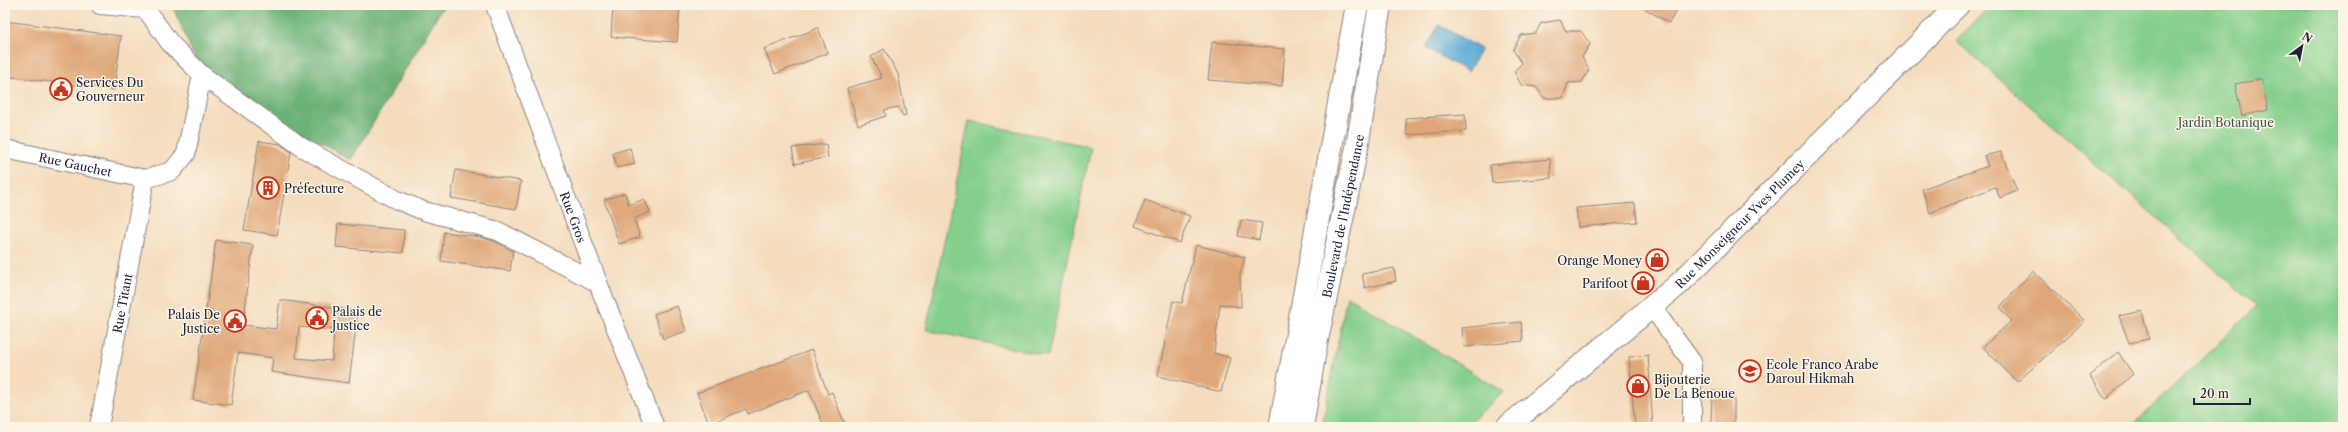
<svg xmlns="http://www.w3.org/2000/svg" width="2348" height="432" viewBox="0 0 2348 432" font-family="'Libre Caslon Text',serif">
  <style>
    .green { fill: #85cf8c; stroke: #547864 }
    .forest { fill: #6cb278; stroke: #476a5a }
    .water { fill: #5caad6; stroke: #3f6688 }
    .building { fill: #dfa779; fill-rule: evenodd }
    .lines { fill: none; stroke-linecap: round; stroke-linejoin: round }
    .minor-casing { stroke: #8b7f7c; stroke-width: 20 }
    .major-casing { stroke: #8b7f7c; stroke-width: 24 }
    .minor { stroke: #fff; stroke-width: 18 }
    .major { stroke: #fff; stroke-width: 22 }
    .labels { text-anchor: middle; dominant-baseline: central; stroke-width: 3; stroke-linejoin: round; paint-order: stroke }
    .poi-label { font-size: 12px; fill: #22223b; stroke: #fcf5e5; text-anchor: start }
    .park-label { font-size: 12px; fill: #405653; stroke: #fcf5e5 }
    .street-label { font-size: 12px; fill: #22223b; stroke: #fcf5e5 }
  </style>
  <rect width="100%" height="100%" fill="#fcf5e5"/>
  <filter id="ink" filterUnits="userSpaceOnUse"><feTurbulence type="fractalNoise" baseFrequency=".025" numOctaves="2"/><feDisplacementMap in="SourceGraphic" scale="8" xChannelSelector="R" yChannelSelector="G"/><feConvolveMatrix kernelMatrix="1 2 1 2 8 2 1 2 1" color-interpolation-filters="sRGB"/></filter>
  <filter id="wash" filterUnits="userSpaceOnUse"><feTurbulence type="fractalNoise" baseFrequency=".012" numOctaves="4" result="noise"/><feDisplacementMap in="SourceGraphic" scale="16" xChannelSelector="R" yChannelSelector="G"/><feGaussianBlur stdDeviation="0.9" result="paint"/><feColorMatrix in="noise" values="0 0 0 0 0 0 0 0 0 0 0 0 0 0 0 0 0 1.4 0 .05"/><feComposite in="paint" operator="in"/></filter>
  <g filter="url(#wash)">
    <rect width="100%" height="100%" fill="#f4dcbd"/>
    <g class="green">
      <polygon points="1991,5 2343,5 2343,427 2131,427 2257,306 1956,41"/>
      <polygon points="969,121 1091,147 1048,356 926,330"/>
      <polygon points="1347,296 1504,392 1464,427 1322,427"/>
    </g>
    <polygon class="forest" points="172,5 444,5 351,160 202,75"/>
    <polygon class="water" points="1439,25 1481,49 1468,72 1426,48"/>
    <g id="blocks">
      <g class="building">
        <polygon points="613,5 680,5 677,42 611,37"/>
        <polygon points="1639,5 1680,5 1669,23"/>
        <polygon points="1560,20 1566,31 1581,31 1590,44 1582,57 1589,70 1582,82 1568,83 1563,98 1544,98 1536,87 1521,85 1514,71 1522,63 1513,50 1521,35 1536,33 1541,23"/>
        <polygon points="5,21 121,36 114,90 5,76"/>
        <polygon points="818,28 828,53 775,74 764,49"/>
        <polygon points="1212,42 1285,49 1282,86 1208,80"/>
        <polygon points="884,49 898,74 906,115 903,116 898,107 884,110 886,116 858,125 847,88 882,78 871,57"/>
        <polygon points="2262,79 2268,110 2242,116 2235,84"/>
        <polygon points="1465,114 1466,131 1407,135 1406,118"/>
        <polygon points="259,141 280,144 291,152 277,235 244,230"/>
        <polygon points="826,144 828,157 795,164 792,148"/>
        <polygon points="630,148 635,164 617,168 613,153"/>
        <polygon points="2001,152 2017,191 2000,198 1995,187 1930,213 1922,189 1988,166 1984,156"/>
        <polygon points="1550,159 1551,178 1492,183 1490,165"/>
        <polygon points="456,170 521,181 516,209 451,198"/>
        <polygon points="625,193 629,205 644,199 650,212 634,219 640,237 619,244 604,200"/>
        <polygon points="1145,200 1190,216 1180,243 1135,226"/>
        <polygon points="1635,203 1637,222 1578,227 1576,208"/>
        <polygon points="1241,220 1262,223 1259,240 1238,236"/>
        <polygon points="338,224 404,230 403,253 336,247"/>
        <polygon points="444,232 480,237 494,241 513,251 510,271 441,261"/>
        <path d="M 216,240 L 253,245 L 243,325 L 276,329 L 280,300 L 358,311 L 349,383 L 271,372 L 273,358 L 238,353 L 231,405 L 193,400 ZM 299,327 L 334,330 L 332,361 L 296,358 Z"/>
        <polygon points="1196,245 1245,257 1240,274 1241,307 1220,304 1214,353 1230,358 1221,392 1158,376 1173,301 1182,303"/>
        <polygon points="1394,268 1396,281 1365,288 1362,274"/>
        <polygon points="2033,271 2085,321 2017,382 1983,347 2011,321 2000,307"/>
        <polygon points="677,306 686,331 663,339 654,314"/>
        <polygon points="2142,311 2149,339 2129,343 2119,316"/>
        <polygon points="1521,322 1523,341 1464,347 1462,328"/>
        <polygon points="812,350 828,394 832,392 846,427 824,427 809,390 748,414 746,409 709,424 697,393"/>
        <polygon points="2118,352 2133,374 2106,399 2090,376"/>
        <polygon points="1648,355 1653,427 1635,427 1629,357"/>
        <polygon points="1712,391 1734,392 1734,427 1711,427"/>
      </g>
    </g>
  </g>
  <g filter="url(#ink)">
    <use href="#blocks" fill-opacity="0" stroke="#8b7f7c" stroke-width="1"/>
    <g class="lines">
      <g class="minor-casing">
        <g id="minor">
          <polyline points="100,5 145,9"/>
          <polyline points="143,5 170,43 202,75 303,148 397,200 424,211 498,231 598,283"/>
          <path id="s1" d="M 495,5 L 598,283 L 655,427"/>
          <path id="s2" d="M 5,149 L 145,179 L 172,171 L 186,154 L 202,75"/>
          <polyline points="1652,307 1692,362 1692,427"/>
          <path id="s3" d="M 99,427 L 145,179"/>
        </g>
      </g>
      <g class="major-casing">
        <g id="major">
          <polyline points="1280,427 1357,5"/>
          <path id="s4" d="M 1302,427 L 1316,345 L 1357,147 L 1380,5"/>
          <path id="s5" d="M 1507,427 L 1679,284 L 1958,5"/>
        </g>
      </g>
      <use href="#minor" class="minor"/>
      <use href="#major" class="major"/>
    </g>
  </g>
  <defs>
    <g id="civic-ring" transform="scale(1.15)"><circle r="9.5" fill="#fcf5e5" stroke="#c8321e" stroke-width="1.5"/><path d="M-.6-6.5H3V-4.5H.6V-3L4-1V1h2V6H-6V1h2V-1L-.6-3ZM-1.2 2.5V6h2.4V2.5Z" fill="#c8321e"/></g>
    <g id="building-ring" transform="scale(1.15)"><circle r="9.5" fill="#fcf5e5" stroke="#c8321e" stroke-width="1.5"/><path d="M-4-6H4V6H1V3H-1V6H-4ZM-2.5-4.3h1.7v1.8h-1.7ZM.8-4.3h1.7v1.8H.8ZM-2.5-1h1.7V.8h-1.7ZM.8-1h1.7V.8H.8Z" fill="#c8321e"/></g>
    <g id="shop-ring" transform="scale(1.15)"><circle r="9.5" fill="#fcf5e5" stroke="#c8321e" stroke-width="1.5"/><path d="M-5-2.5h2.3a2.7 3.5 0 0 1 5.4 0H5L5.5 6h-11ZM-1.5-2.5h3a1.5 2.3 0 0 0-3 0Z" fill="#c8321e"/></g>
    <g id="school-ring" transform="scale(1.15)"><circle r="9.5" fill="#fcf5e5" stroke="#c8321e" stroke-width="1.5"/><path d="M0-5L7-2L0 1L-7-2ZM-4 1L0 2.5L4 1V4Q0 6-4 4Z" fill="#c8321e"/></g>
  </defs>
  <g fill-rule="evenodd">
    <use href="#civic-ring" x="61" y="89"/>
    <use href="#building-ring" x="268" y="188"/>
    <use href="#shop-ring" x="1657" y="260"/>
    <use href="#shop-ring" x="1643" y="283"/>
    <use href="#civic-ring" x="317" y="318"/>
    <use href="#civic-ring" x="235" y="321"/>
    <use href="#school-ring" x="1750" y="371"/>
    <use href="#shop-ring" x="1638" y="386"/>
  </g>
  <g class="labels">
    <g class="poi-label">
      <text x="76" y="82">Services Du<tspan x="76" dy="14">Gouverneur</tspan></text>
      <text x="284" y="188">Préfecture</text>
      <text x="1642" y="260" text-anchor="end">Orange Money</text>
      <text x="1628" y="283" text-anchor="end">Parifoot</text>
      <text x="332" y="311">Palais de<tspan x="332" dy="14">Justice</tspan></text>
      <text x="220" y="314" text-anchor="end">Palais De<tspan x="220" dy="14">Justice</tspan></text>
      <text x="1766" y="364">Ecole Franco Arabe<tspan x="1766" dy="14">Daroul Hikmah</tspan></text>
      <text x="1654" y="379">Bijouterie<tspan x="1654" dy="14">De La Benoue</tspan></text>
    </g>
    <g class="park-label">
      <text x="2226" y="122">Jardin Botanique</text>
    </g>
    <g class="street-label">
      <text stroke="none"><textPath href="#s2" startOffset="72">Rue Gauchet</textPath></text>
      <text stroke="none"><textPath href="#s4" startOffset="215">Boulevard de l'Indépendance</textPath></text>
      <text stroke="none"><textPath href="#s1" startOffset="226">Rue Gros</textPath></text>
      <text stroke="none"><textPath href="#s5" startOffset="309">Rue Monseigneur Yves Plumey</textPath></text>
      <text stroke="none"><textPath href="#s3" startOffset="126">Rue Titant</textPath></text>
    </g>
  </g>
  <rect width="2348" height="432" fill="none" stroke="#fcf5e5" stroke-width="20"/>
  <g transform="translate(2302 46) rotate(32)" stroke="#fcf5e5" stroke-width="3" paint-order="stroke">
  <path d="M0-3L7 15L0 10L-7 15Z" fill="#22223b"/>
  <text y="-6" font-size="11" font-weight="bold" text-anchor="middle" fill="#22223b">N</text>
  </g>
  <path d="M2194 398v6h56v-6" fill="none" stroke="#22223b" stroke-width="2"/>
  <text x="2200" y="398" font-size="12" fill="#22223b" stroke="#fcf5e5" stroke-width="3" paint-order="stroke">20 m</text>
</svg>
